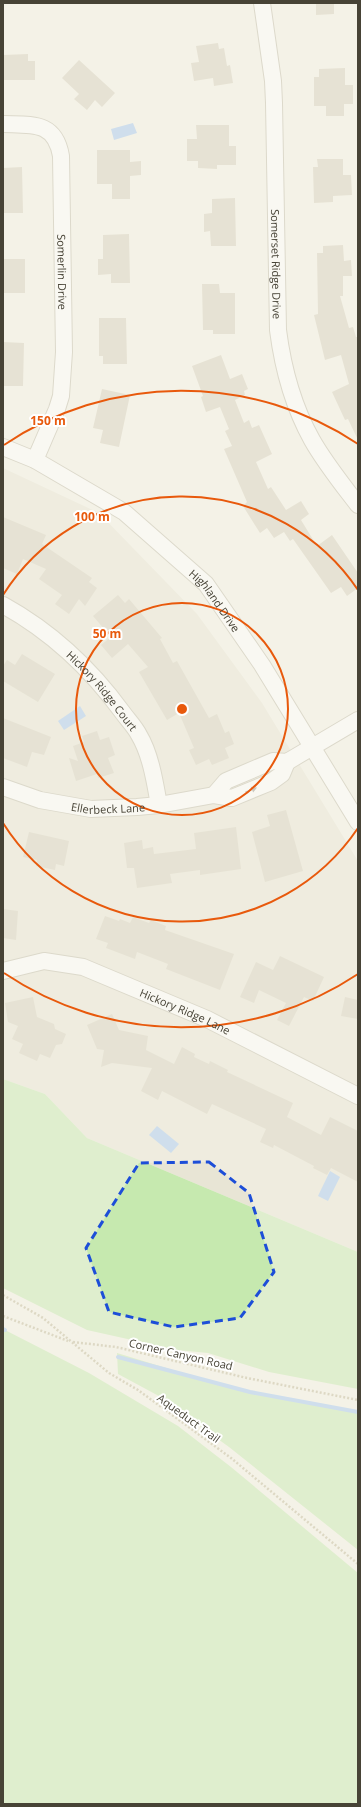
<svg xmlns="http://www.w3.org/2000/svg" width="361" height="1807" viewBox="0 0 361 1807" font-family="'Open Sans',sans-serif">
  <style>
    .residential { fill: #e8e5d5 }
    .green { fill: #c6e9af }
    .water { fill: #a2c6f2 }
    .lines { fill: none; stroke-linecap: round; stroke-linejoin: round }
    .stream { stroke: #a2c6f2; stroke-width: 4 }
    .building { fill: #d6cfbc }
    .minor-casing { stroke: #c0bba9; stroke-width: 18 }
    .path { stroke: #c2b99a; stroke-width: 2.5; stroke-dasharray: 2 2; stroke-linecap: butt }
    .minor { stroke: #fff; stroke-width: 16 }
    .oneway { fill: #9a9890 }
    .marked { fill: none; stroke: #1d4ed8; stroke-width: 3; stroke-dasharray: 8 5; stroke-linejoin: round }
    .ring { fill: none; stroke: #e8590c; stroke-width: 2 }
    .labels { text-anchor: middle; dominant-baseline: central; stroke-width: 4; stroke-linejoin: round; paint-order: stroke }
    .street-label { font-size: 11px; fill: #474336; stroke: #fff }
    .centre { fill: #e8590c; stroke: #fff; stroke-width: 2 }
    .ring-label { font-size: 12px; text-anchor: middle; font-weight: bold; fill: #e8590c; stroke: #fff; stroke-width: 4; stroke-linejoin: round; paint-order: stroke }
  </style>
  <rect width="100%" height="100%" fill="#f4f2e7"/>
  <polygon class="residential" points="3,468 99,513 197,614 262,703 358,861 358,1252 87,1138 45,1094 3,1079"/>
  <g class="green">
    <polygon points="3,1079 45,1094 87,1138 358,1252 358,1389 269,1372 208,1353 177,1350 87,1330 3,1288"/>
    <polygon points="3,1329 89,1373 178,1426 231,1467 358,1573 358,1804 3,1804"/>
    <polygon points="117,1353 245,1392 358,1413 358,1550 229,1447 157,1395 118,1374"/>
  </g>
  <g class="water">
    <polygon points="133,123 137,133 114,140 111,129"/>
    <polygon points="80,706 86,716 64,730 58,721"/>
    <polygon points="157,1126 179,1144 171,1153 149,1135"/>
    <polygon points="330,1171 340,1177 328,1201 318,1196"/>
  </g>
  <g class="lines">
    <g class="stream">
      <polyline points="3,1329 5,1330"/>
      <polyline points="118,1357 250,1392 358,1412"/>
    </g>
  </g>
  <g class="building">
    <polygon points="316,3 334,3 334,14 316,15"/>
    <polygon points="218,43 219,49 224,48 227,66 230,65 233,83 214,86 213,78 194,81 191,63 199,62 196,46"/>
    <polygon points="28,54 28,61 35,61 35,80 3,80 3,55"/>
    <polygon points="79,60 115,93 102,107 95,100 87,110 74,99 79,94 62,78"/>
    <polygon points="345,68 345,85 353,85 353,104 344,104 344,116 326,116 326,106 314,106 314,77 319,77 319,69"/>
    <polygon points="196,125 229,125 229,146 236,146 236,165 217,165 217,169 198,168 198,161 187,161 187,139 197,139"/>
    <polygon points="97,150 130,150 130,162 141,161 141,175 130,176 130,199 112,199 112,184 97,184"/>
    <polygon points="317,159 343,159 343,175 351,175 352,195 333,196 333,202 314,203 313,167 318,167"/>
    <polygon points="22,167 23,213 3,213 3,168"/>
    <polygon points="235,198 236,246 211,246 210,231 204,232 204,214 212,213 212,199"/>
    <polygon points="129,234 130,283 111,283 111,274 98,275 98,259 103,259 103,235"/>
    <polygon points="343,245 344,261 351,260 352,276 343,276 343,296 340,296 349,328 353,327 356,337 358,337 358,440 348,419 345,420 332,392 349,384 341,355 325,360 314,315 318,314 317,253 323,253 323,246"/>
    <rect x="3" y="259" width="22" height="34"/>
    <polygon points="202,284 219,284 220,293 235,293 235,334 213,334 213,330 203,330"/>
    <polygon points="99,318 126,318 127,364 103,364 103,356 99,356"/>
    <polygon points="3,342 24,343 23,386 3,386"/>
    <polygon points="221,355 230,379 242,374 248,389 244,391 245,395 235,400 244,423 249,420 252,428 259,425 272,454 256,462 268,489 271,487 286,510 301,501 309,514 301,520 317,546 332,535 358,573 358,588 347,596 341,587 331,593 293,539 290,541 284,532 274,538 267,528 260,533 243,506 247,502 224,449 232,446 225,431 229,429 220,407 206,412 201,397 203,396 192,366"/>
    <polygon points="102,389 130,395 119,447 100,443 103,430 93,428"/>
    <polygon points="3,517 46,535 42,544 92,578 89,582 97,588 85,606 79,599 69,614 55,604 62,595 39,579 46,569 23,559 17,574 3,568"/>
    <polygon points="118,595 125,603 129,599 162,638 160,639 173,663 177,661 209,718 217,714 225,733 229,731 234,744 225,748 229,758 212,765 209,759 196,765 189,750 194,748 179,713 167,720 139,672 148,667 128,644 112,658 101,645 111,637 93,616"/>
    <polygon points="22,654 55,674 38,702 3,681 3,666 7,660 15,665"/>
    <polygon points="3,718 51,737 44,755 32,752 27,767 3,758"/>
    <polygon points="97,731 100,740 109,737 115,755 108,758 114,773 98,778 97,774 76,781 69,758 78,761 73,746 84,742 82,736"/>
    <polygon points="286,810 303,871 265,882 252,832 270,826 267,815"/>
    <polygon points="236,827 241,869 200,875 200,870 170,874 172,883 137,888 134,868 127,868 124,843 142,840 143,849 153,847 154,854 196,849 194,833"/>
    <polygon points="29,832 69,841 64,866 56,864 55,870 36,866 37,860 23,857"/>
    <polygon points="3,909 18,911 16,940 3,938"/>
    <polygon points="105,916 119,921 120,919 130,923 133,917 149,923 151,920 166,926 165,930 234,954 220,990 166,969 168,964 137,952 135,959 106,948 108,943 96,939"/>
    <polygon points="280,956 324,977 313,1001 304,997 289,1026 277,1020 286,1003 259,990 254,1003 240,997 256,962 273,970"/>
    <polygon points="33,997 37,1017 54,1024 55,1029 66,1034 62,1044 56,1045 50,1058 40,1054 37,1061 19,1053 23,1044 12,1039 18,1026 8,1022 5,1003"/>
    <polygon points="345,997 358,1000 358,1019 341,1016"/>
    <polygon points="112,1014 119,1030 148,1036 146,1050 174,1064 182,1047 195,1054 194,1057 209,1064 210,1061 228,1070 227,1072 293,1103 287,1117 321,1135 330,1117 358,1131 358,1182 331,1168 327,1175 313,1168 314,1166 274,1145 273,1148 260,1142 266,1129 212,1104 207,1114 162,1091 158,1100 141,1091 152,1068 112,1063 101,1067 104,1050 97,1049 87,1025"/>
  </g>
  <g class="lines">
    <g class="minor-casing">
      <g id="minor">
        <path id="s1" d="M 262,3 L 273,81 L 274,103 L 278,330 C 283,369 293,406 312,440 C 325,463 342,484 358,505"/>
        <path id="s2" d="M 3,124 C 32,125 55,121 61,156 L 64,352 L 61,396 L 57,409 L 35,460"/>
        <path id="s3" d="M 3,447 L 35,460 L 124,512 L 206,584 L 262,665 L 358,822"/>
        <path id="s4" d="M 3,605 C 50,631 91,669 123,713 C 128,720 135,727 139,735 C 151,755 155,783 159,805"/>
        <path id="s5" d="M 3,787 L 40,800 L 91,809 L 137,807 L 159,805 L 214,795 L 232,798 L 271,782 L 282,774 L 287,762"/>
        <polyline points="214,795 226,781 273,761 287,762 358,720"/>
        <path id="s6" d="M 3,971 L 44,961 L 83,967 L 207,1019 L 358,1096"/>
      </g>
    </g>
    <g class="path">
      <polyline points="3,1295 43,1318 109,1373 138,1390 231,1458 358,1564"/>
      <polyline points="3,1316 68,1341"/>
      <polyline points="73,1342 116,1347 247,1378 358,1400"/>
    </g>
    <use href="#minor" class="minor"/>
  </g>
  <defs><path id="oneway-solid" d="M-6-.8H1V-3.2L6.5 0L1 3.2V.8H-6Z"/></defs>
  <use class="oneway" href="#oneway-solid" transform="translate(251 790) rotate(-22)"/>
  <path d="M0 0H361V1807H0ZM 209,1162 L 249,1193 L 274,1272 L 240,1318 L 174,1327 L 109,1312 L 86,1248 L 139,1163 Z" fill="#f4f2e7" fill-opacity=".55" fill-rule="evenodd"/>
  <path class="marked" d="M 209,1162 L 249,1193 L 274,1272 L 240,1318 L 174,1327 L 109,1312 L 86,1248 L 139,1163 Z"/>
  <g class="ring">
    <circle cx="182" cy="709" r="106"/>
    <path d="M358 828A212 212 0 0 1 3 823M3 595A212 212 0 0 1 358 590"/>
    <path d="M358 974A318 318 0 0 1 4 973M4 445A318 318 0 0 1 358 444"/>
  </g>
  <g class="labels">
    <g class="street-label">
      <text stroke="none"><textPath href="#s1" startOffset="262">Somerset Ridge Drive</textPath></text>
      <text stroke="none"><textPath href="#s2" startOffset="191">Somerlin Drive</textPath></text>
      <text stroke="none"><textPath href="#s3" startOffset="265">Highland Drive</textPath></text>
      <text stroke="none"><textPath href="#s4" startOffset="132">Hickory Ridge Court</textPath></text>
      <text stroke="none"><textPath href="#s5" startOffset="108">Ellerbeck Lane</textPath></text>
      <text stroke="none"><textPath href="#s6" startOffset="193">Hickory Ridge Lane</textPath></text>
      <text transform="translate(181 1354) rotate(13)">Corner Canyon Road</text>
      <text transform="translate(189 1418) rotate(36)">Aqueduct Trail</text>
    </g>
  </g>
  <circle cx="182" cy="709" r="6" class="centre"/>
  <g class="ring-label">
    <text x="48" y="425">150 m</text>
    <text x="92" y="521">100 m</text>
    <text x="107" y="638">50 m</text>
  </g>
  <rect width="361" height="1807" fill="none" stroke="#474336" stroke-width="8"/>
</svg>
